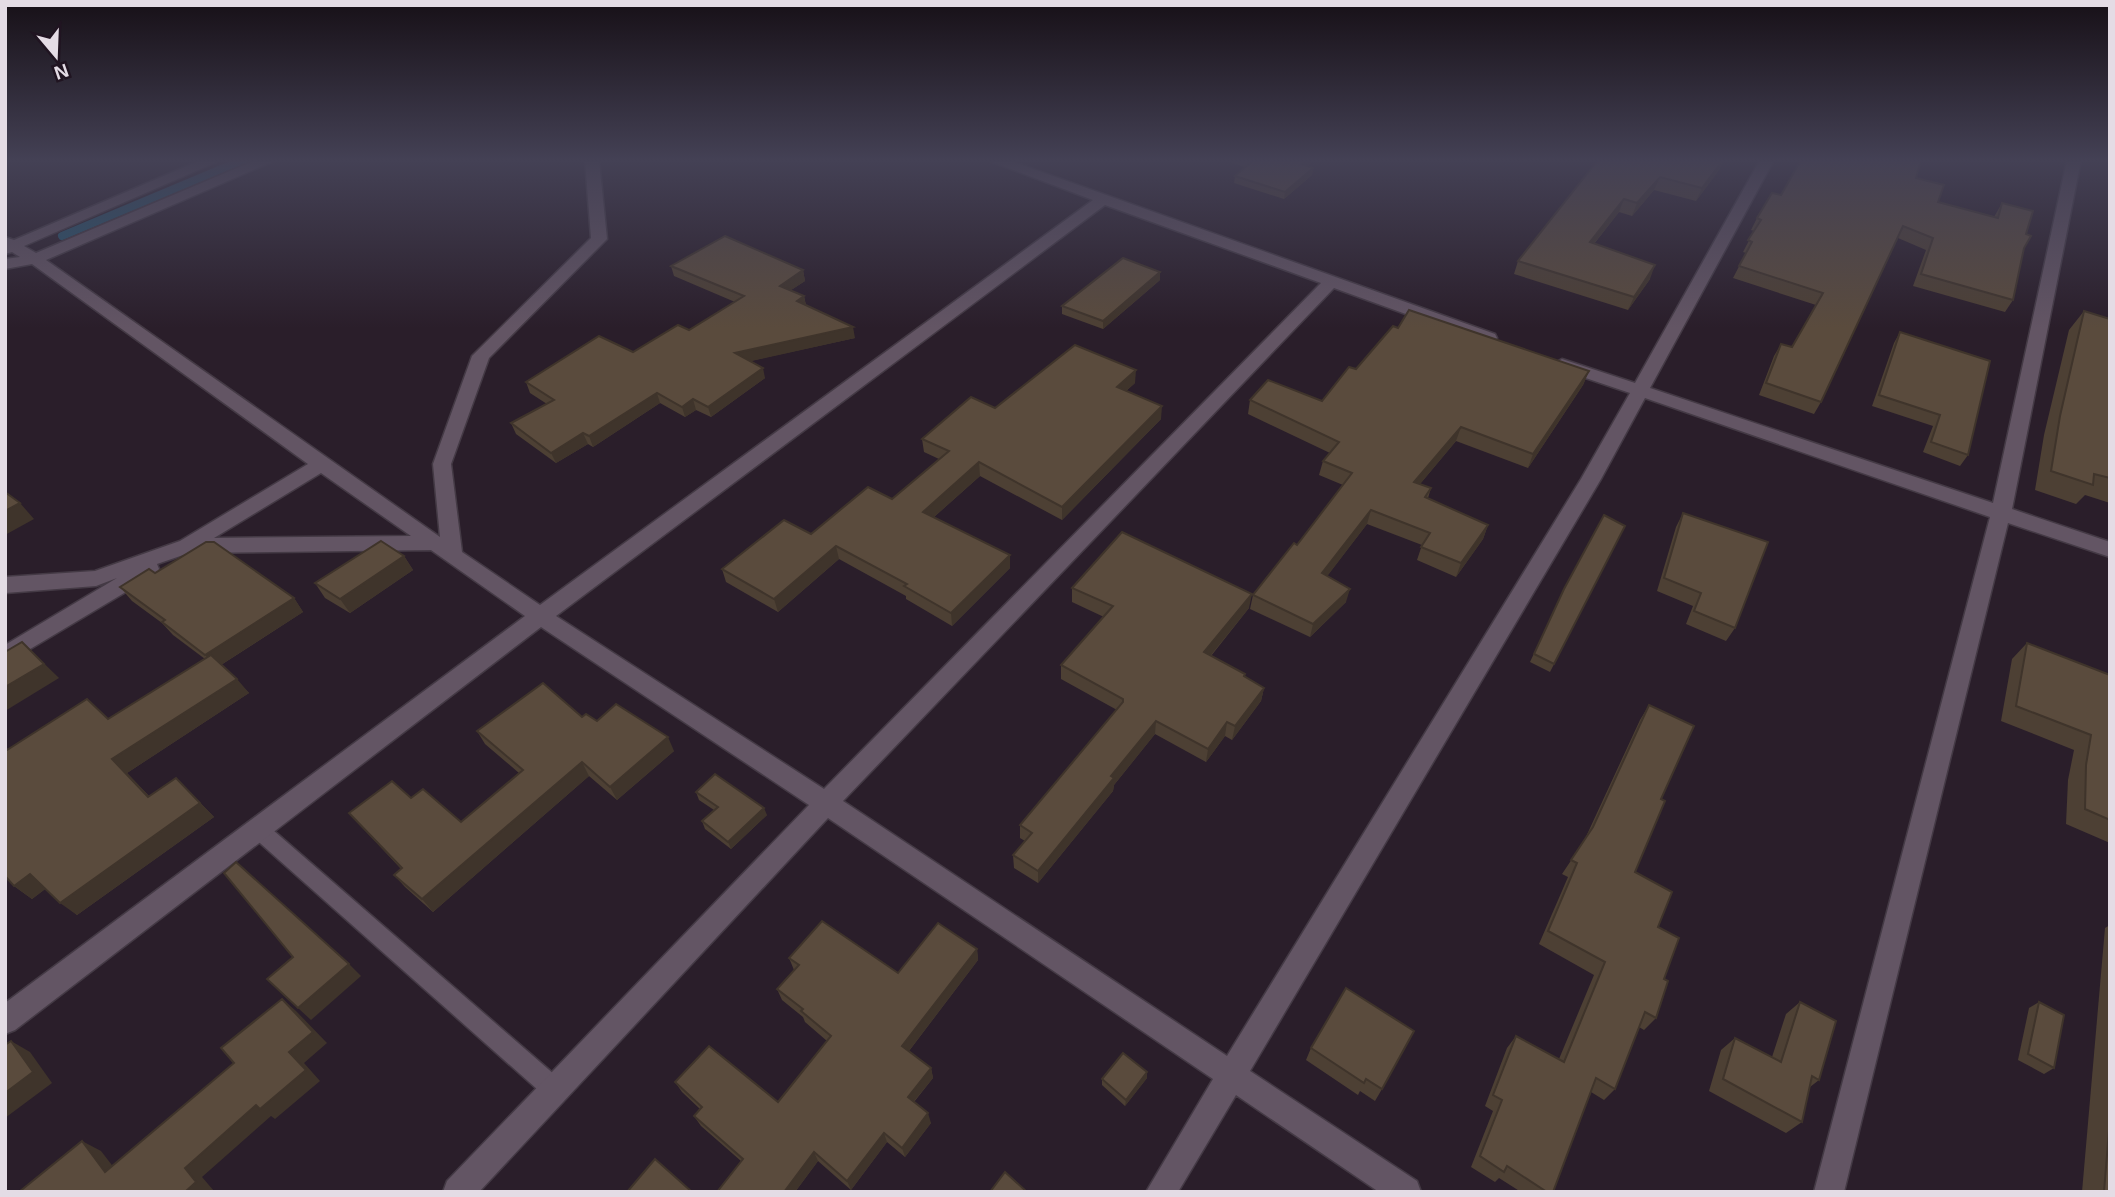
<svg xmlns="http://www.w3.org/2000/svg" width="2115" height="1197" viewBox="0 0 2115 1197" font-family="Helvetica,sans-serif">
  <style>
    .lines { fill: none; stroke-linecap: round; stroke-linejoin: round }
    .stream { stroke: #245771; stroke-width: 8 }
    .service-casing { stroke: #443a45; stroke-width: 3 }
    .minor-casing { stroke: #443a45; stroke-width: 3 }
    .service { fill: #635564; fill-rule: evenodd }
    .minor { fill: #635564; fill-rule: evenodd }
    .wall { fill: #4d4034 }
    .shaded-wall { fill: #3f342b }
    .building { fill: #5a4b3d; stroke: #3f342b; stroke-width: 2 }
  </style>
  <rect width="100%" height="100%" fill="#2a1e2a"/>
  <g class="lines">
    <polyline class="stream" points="62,236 243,160"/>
    <g class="service-casing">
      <polygon id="service" points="259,822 266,824 563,1082 566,1090 563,1098 555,1101 547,1098 252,836 250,830 252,824"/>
    </g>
    <g class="minor-casing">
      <path id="minor" d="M 201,160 L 221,160 L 24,246 L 36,253 L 256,160 L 276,160 L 46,260 L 440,537 L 433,464 L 472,356 L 591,238 L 585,160 L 599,160 L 607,239 L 489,358 L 451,464 L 462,552 L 540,605 L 1093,200 L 987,160 L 1008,160 L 1495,334 L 1497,338 L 1495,342 L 1483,342 L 1334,288 L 843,801 L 1227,1056 L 1581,479 L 1630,393 L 1556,368 L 1553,364 L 1562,359 L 1635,383 L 1760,160 L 1774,160 L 1650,388 L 1993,503 L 2067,160 L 2081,160 L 2012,509 L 2110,542 L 2110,557 L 2008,523 L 1844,1192 L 1814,1192 L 1990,517 L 1645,398 L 1601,479 L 1250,1071 L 1417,1181 L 1421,1192 L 1379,1192 L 1236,1095 L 1178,1192 L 1146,1192 L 1213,1079 L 828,818 L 479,1192 L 443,1192 L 447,1181 L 809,805 L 541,627 L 15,1030 L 5,1034 L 5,1003 L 525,616 L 431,550 L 189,553 L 157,564 L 159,569 L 156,574 L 5,664 L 5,645 L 117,578 L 96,586 L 5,593 L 5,577 L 95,571 L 180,541 L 308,464 L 32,264 L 5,269 L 5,259 L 20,257 L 12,252 L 5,254 L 5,237 L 14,240 ZM 1105,205 L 1321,283 L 824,789 L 556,616 ZM 321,473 L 411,536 L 214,538 Z"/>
    </g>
    <use href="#service" class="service"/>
    <use href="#minor" class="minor"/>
  </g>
  <g class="wall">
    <polygon points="1224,160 1314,160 1307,166 1313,168 1312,175 1284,199 1234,183 1235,176 1245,167"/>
    <polygon points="1598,160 1724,160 1719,170 1696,201 1654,190 1632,216 1619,212 1594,244 1650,279 1628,310 1514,274 1518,261"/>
    <polygon points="1916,178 1938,202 1994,217 2002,203 2026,234 2024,248 2013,300 2005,312 1913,286 1926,250 1898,238 1821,402 1814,414 1759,395 1774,356 1781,344 1792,347 1816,305 1733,278 1746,253 1743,252 1754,231 1751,230 1757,218"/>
    <polygon points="671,266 803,270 805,281 791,290 804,296 806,305 855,338 750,361 765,378 711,417 696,410 685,417 660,403 593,447 588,444 556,463 516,434 511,423 547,404 530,393 526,382 633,352 689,330 735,302 674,276"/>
    <polygon points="1160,280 1103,329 1062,314 1062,306"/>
    <polygon points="2084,311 2110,319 2110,503 2085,495 2076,504 2035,490 2044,435 2069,330"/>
    <polygon points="1398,328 1589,371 1583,385 1528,468 1456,441 1420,484 1431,488 1428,498 1488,525 1483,539 1456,577 1417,560 1422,545 1367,524 1327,576 1346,602 1310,637 1250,609 1253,595 1297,545 1343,485 1319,475 1323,461 1330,453 1248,414 1250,400 1322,401 1356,369"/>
    <polygon points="1900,332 1968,455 1960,466 1923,452 1933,426 1872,406 1894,343"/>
    <polygon points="1135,383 1126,391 1161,419 1062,520 980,476 934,517 1010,555 1010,568 952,626 906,599 906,596 839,559 778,612 726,582 722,569 811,534 892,499 939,459 924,452 922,439 995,408"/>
    <polygon points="1683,513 1735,628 1726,641 1686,624 1693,606 1657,591 1676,527"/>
    <polygon points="1625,526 1550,672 1530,662 1564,589"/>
    <polygon points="404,556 413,570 350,613 325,598 315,583"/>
    <polygon points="155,573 294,598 303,612 221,665 249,693 127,773 149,796 176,778 214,817 77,915 45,889 32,899 14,886 5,876 5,747 8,749 108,719 205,659 173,635 162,623 132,601 120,587"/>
    <polygon points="1072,588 1249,608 1211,656 1245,677 1264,688 1261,701 1232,740 1225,736 1206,762 1155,734 1114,785 1113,791 1038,883 1014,868 1013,855 1025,841 1020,838 1020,825 1117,710 1061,679 1061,665 1104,617 1072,602"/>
    <polygon points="2027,643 2110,675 2110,843 2066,824 2068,780 2074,750 2001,721 2012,659"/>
    <polygon points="1649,705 1661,799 1635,872 1658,927 1664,979 1656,1018 1644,1030 1639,1027 1615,1089 1604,1100 1591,1092 1553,1192 1521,1192 1499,1178 1495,1182 1471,1167 1493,1111 1485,1106 1507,1048 1516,1036 1559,1059 1594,975 1539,944 1568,877 1562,874 1584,841 1640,720"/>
    <polygon points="582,717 597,721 674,751 617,800 589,776 433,912 405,887 394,875 401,869 349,813 411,798 461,822 519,773 485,744 477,731"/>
    <polygon points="696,792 767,815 731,849 705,829 702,821 714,810 699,800"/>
    <polygon points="2110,925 2110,1192 2082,1192 2105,928"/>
    <polygon points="977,949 978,960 909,1051 931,1068 933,1078 914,1102 931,1123 905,1157 887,1142 851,1190 818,1161 795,1192 717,1192 741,1161 701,1126 694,1116 700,1109 682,1092 675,1082 778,1102 827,1041 805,1022 803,1017 782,1000 777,989 794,970 789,958 898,973"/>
    <polygon points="1346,988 1382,1089 1375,1101 1360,1091 1358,1095 1306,1060 1311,1048"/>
    <polygon points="1800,1002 1819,1080 1810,1087 1802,1122 1786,1133 1709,1091 1721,1050 1735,1038 1772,1057 1786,1014"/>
    <polygon points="2039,1002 2054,1068 2044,1074 2018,1060 2029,1008"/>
    <polygon points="1147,1078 1125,1106 1102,1085 1102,1079"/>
  </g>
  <g class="shaded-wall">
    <polygon points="1306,160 1314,160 1301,172 1302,164"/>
    <polygon points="1723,160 1724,160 1719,170 1696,201 1702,188"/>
    <polygon points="1313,168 1312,175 1284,199 1285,192"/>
    <polygon points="1660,177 1654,190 1632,216 1637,203"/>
    <polygon points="1624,199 1619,212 1585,255 1590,242"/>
    <polygon points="1655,265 1650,279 1628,310 1634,297"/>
    <polygon points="803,270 805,281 782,296 780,286"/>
    <polygon points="1160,272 1160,280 1103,329 1103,321"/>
    <polygon points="804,296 806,307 797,301"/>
    <polygon points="853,327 855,338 738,364 735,353"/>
    <polygon points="763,368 765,378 711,417 708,407"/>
    <polygon points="1136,370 1135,383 1116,400 1117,387"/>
    <polygon points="1589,371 1583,385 1528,468 1533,454"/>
    <polygon points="657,393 660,403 593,447 589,436"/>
    <polygon points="693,399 696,410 685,417 682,407"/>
    <polygon points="1162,406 1161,419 1062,520 1062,507"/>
    <polygon points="1461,427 1456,441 1410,496 1414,482"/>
    <polygon points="583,433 588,444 556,463 551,453"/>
    <polygon points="979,462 980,476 925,525 923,512"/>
    <polygon points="20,503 34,519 5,535 5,511"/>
    <polygon points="1371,510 1367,524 1319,587 1322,573"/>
    <polygon points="1488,525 1483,539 1456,577 1461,563"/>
    <polygon points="836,546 839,559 778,612 774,599"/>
    <polygon points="1010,555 1010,568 952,626 951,613"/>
    <polygon points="404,556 413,570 350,613 340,599"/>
    <polygon points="1350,589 1346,602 1310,637 1313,624"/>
    <polygon points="1252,594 1249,608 1202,666 1204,652"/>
    <polygon points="294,598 303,612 216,668 205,655"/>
    <polygon points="22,642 59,678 5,711 5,687"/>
    <polygon points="237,679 249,693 127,773 163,811 148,797 112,759"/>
    <polygon points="1264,688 1261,701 1232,740 1235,726"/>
    <polygon points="1156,721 1155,734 1114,785 1113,791 1038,883 1038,871 1111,776"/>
    <polygon points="1227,722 1225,736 1206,762 1208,749"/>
    <polygon points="668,737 674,751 617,800 610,787"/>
    <polygon points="582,762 589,776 433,912 422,899"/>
    <polygon points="176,778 214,817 77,915 60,903"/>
    <polygon points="764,808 767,815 731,849 728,842"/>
    <polygon points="30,874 48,887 32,899 14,886"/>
    <polygon points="977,949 978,960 905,1056 902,1046"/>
    <polygon points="349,964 361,976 311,1020 298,1008"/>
    <polygon points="282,999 296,1011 327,1043 304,1063 320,1081 275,1119 271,1116 202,1177 214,1191 213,1192 185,1192 185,1168 289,1052"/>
    <polygon points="11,1041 30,1052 52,1083 5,1118 5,1093"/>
    <polygon points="931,1068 933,1078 910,1106 908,1097"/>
    <polygon points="1147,1072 1147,1078 1125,1106 1126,1100"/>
    <polygon points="928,1113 931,1123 905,1157 902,1148"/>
    <polygon points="884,1133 887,1142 851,1190 847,1181"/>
    <polygon points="82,1141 101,1151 125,1182 105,1172"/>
    <polygon points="814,1152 818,1161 795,1192 784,1192"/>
  </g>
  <g class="building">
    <polygon points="1249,160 1306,160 1302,164 1313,168 1285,192 1235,176 1252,161"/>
    <polygon points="1598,160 1723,160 1702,188 1660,177 1637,203 1624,199 1590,242 1655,265 1634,297 1518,261"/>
    <polygon points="1801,160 1921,160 1916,178 1944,185 1938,202 1998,218 2002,203 2033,211 2026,234 2031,236 2024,248 2013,300 1921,274 1933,238 1903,226 1821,402 1766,383 1781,344 1792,347 1823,293 1739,266 1752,242 1748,240 1761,220 1757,218 1772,193 1781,195"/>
    <polygon points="725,236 803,270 780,286 804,296 797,301 853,327 735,353 763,368 708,407 693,399 682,407 657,393 589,436 583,433 551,453 511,423 554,400 526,382 599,336 633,352 678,325 689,330 744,296 671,266"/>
    <polygon points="1123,258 1160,272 1103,321 1062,306"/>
    <polygon points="1409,310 1589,371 1533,454 1461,427 1414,482 1431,488 1425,497 1488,525 1461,563 1421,547 1430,533 1371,510 1322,573 1350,589 1313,624 1253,595 1294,543 1297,545 1352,473 1323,461 1339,442 1250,400 1268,380 1322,401 1349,367 1356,369 1393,326 1398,328"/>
    <polygon points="2084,311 2110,319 2110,478 2094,474 2093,485 2051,471 2060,416"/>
    <polygon points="1900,332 1990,361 1968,455 1931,442 1940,415 1879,395"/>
    <polygon points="1075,345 1136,370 1117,387 1162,406 1062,507 979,462 923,512 1010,555 951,613 904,586 907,584 836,546 774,599 722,569 784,520 811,534 868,487 892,499 949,451 922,439 971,397 995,408"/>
    <polygon points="5,492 20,503 5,511"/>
    <polygon points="1683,513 1768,542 1735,628 1694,611 1701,593 1664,578"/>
    <polygon points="1604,515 1625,526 1554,664 1534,654 1564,589"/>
    <polygon points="1122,532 1252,594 1204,652 1245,674 1244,676 1264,688 1235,726 1227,722 1208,749 1156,721 1111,776 1114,778 1038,871 1013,855 1032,833 1020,825 1123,702 1123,699 1061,665 1113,606 1072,588"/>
    <polygon points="381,541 404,556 340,599 315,583"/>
    <polygon points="206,542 214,542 294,598 205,655 162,622 165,620 120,587 149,569 155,573"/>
    <polygon points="22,642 44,664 5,687 5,652"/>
    <polygon points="2027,643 2110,675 2110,820 2085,809 2086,765 2091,735 2016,706"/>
    <polygon points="211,655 237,679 112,759 148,797 176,778 200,803 60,903 30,874 14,886 5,876 5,748 7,750 87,699 108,719"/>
    <polygon points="543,683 582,717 586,714 597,721 616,704 668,737 610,787 582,762 422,899 394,875 402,868 349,813 392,781 411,798 423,789 461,822 523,770 477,731"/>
    <polygon points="1649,705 1694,726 1661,799 1665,801 1635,872 1672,892 1658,927 1679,938 1664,979 1668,981 1656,1018 1645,1012 1615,1089 1596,1078 1553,1192 1547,1192 1507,1166 1504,1172 1480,1156 1502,1100 1493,1095 1516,1036 1564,1062 1605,962 1548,931 1577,863 1571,860 1593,827"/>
    <polygon points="715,774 764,808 728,842 702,821 718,807 696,792"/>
    <polygon points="236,862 349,964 298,1008 267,979 293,957 224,873"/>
    <polygon points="822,921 898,973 938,923 977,949 902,1046 931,1068 908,1097 928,1113 902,1148 884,1133 847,1181 814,1152 784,1192 717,1192 743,1159 694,1116 702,1107 675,1082 709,1046 778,1102 831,1036 801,1011 803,1009 777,989 799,965 789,958"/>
    <polygon points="1346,988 1414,1031 1382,1089 1366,1079 1364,1083 1311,1048"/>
    <polygon points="282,999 313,1032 289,1052 306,1070 260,1109 256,1105 185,1168 196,1182 185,1192 19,1192 82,1141 105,1172 234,1063 221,1048"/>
    <polygon points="1800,1002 1836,1021 1819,1080 1812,1076 1802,1122 1723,1079 1735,1038 1781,1062"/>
    <polygon points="2039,1002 2064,1015 2054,1068 2028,1054"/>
    <polygon points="11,1041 33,1072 5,1093 5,1045"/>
    <polygon points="1123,1053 1147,1072 1126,1100 1102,1079"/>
    <polygon points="2110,1118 2110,1192 2104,1192"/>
    <polygon points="655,1159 692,1192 627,1192"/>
    <polygon points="1005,1172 1027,1192 990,1192"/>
  </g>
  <linearGradient id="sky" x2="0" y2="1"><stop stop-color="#171017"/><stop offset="0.49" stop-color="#444155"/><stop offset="1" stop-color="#444155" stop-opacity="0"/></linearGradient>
  <rect width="2115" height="328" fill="url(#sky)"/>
  <rect width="2115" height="1197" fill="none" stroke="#e4dce5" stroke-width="14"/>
  <g transform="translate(56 56) rotate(161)" stroke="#201421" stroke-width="5" paint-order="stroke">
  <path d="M0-5L12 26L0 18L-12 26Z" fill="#e4dce5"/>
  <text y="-10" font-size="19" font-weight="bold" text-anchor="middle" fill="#e4dce5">N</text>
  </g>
</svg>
